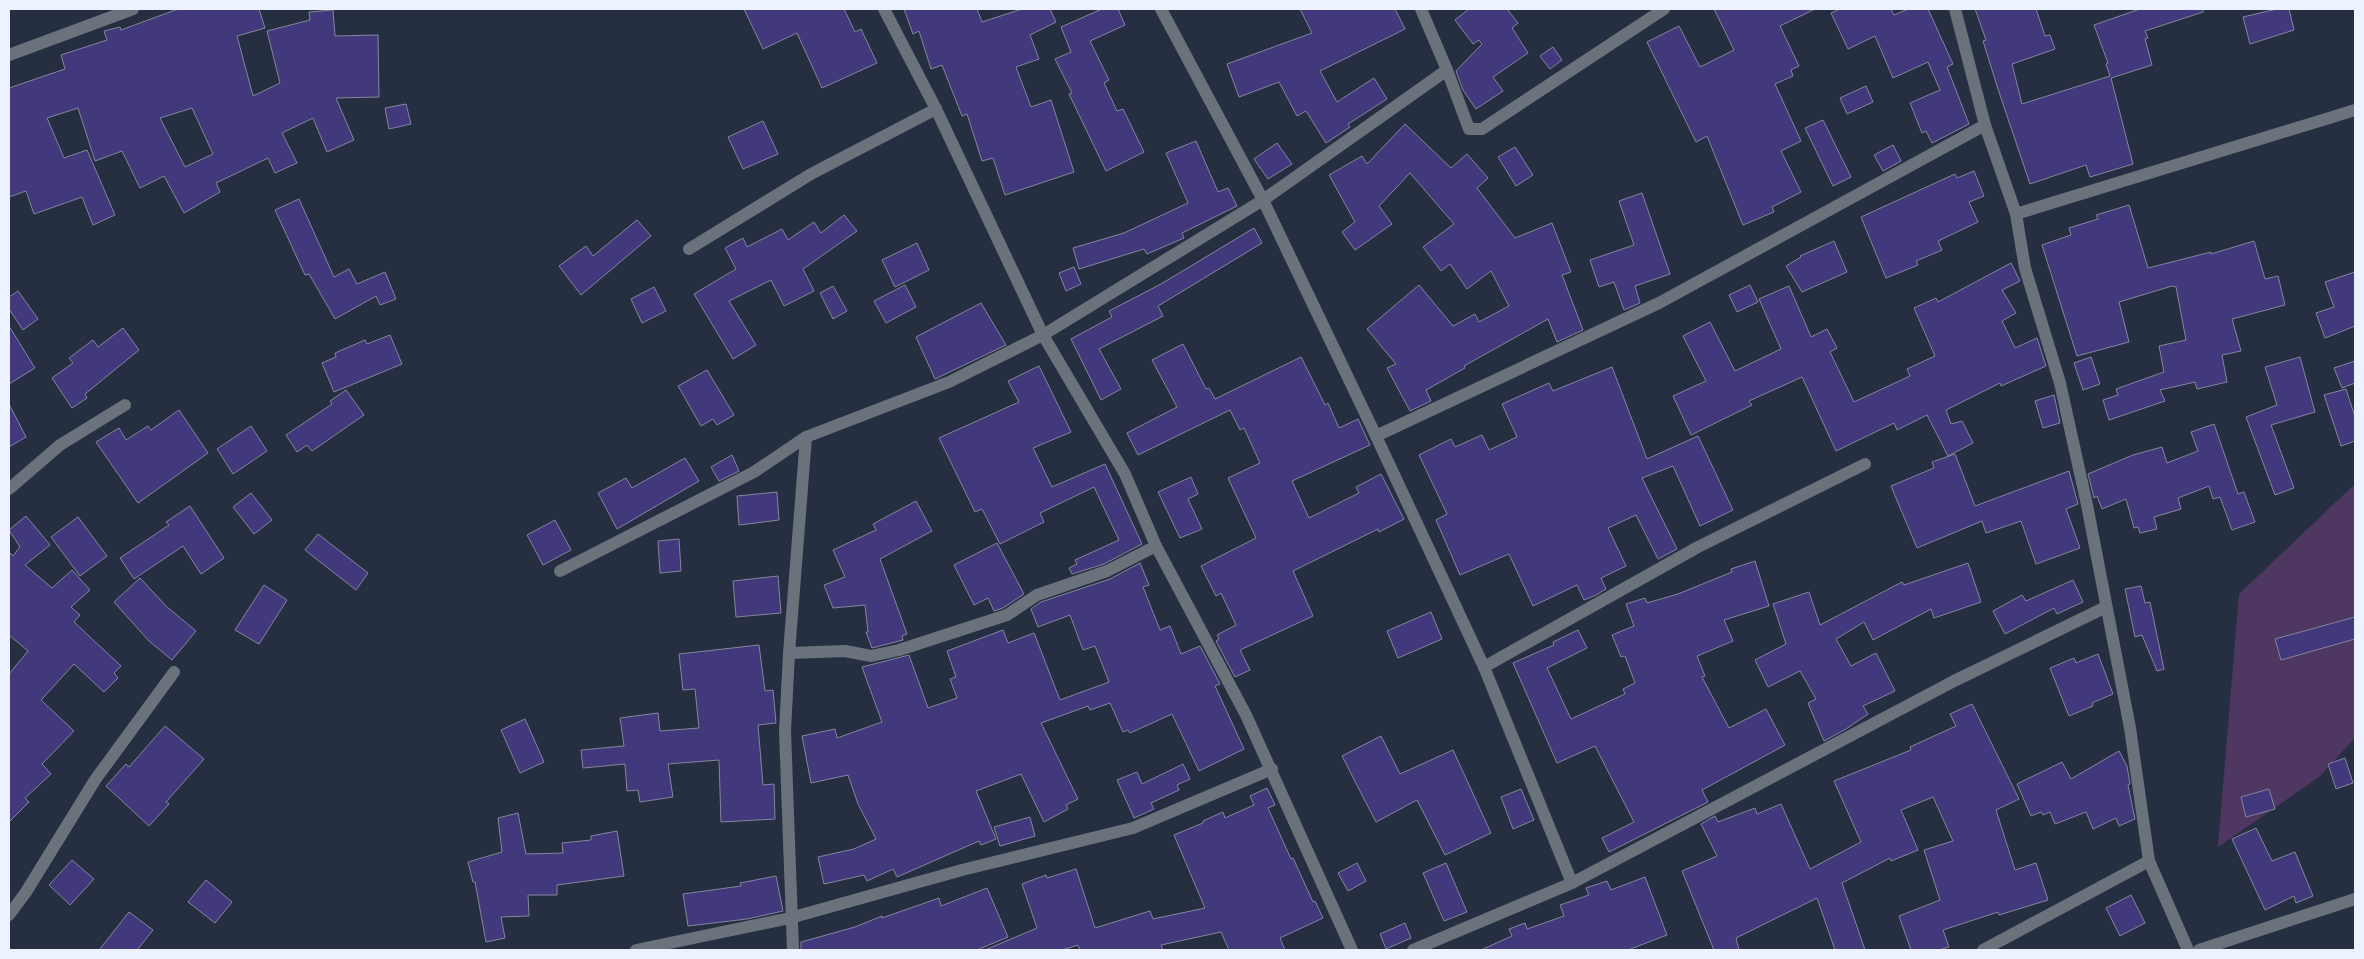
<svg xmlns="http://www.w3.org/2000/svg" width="2364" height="959" viewBox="0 0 2364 959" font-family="Mulish,sans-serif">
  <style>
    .green { fill: #4e3862 }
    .building { fill: #41397b; stroke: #85859d; fill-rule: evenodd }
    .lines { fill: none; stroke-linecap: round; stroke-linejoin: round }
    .street { stroke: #6a737b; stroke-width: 12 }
  </style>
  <rect width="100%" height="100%" fill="#262f42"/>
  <polygon class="green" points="2355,484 2355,738 2319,777 2218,847 2239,594"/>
  <g class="building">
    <path d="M 178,9 L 259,9 L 265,28 L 237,36 L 253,96 L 280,83 L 267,31 L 310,20 L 309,12 L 333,10 L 335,36 L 378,35 L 379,97 L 336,98 L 354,140 L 327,152 L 313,118 L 282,133 L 297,163 L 275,173 L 268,158 L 216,183 L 220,192 L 184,213 L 164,176 L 140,188 L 122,151 L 95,161 L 78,108 L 47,118 L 64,158 L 87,150 L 115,215 L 93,225 L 82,197 L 34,214 L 26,191 L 9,197 L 9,88 L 65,69 L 61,55 L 107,40 L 104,31 L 120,27 L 121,30 ZM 192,108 L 213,154 L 185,167 L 160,118 Z"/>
    <polygon points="744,9 844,9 855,32 861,29 877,63 822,88 797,33 763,49"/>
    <polygon points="904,9 977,9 982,22 1022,9 1050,9 1056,22 1030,35 1039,59 1016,67 1031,107 1051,100 1074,172 1005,195 993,158 982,161 967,114 962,116 942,65 931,69 919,31 913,34"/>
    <polygon points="1102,9 1118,9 1125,25 1090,41 1109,80 1104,83 1117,111 1123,109 1144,152 1106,171 1069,94 1072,93 1055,59 1071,52 1061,27"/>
    <polygon points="1300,9 1395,9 1405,29 1320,71 1337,102 1374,78 1387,99 1348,124 1350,127 1326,143 1306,111 1297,116 1279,82 1239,97 1227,64 1312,33"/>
    <polygon points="1469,9 1507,9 1518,23 1512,28 1528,53 1493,77 1503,91 1476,109 1463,90 1456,71 1482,44 1479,40 1473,44 1455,20"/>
    <polygon points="1714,9 1815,9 1780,26 1799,66 1791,70 1793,76 1775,84 1801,141 1781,151 1801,192 1772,207 1774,212 1743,225 1707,136 1696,142 1647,42 1679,26 1700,67 1734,50"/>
    <polygon points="1840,9 1891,9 1894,15 1908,9 1928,9 1953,64 1947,67 1969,124 1932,143 1926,131 1922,133 1910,103 1940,90 1928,62 1893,78 1875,36 1848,49 1831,13"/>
    <polygon points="1975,9 2036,9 2045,36 2050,35 2055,49 2012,64 2022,104 2110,76 2106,64 2108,63 2094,25 2140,9 2203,9 2203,12 2145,31 2148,38 2145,39 2152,65 2111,78 2133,164 2090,177 2086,165 2030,184 1998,89 1983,41 1986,40"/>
    <polygon points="2277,9 2289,9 2294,30 2250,44 2243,17"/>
    <polygon points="1553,47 1562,60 1550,69 1540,56"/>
    <polygon points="1866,86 1873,102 1847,114 1840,98"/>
    <polygon points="406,104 411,124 389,129 385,108"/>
    <polygon points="1823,120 1851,177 1833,186 1805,128"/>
    <polygon points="763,121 778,154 743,169 728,137"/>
    <polygon points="1405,124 1451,168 1467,154 1488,178 1477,188 1515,238 1552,223 1571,272 1562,275 1583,330 1557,342 1548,319 1464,366 1465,368 1426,390 1431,401 1410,411 1387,368 1396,364 1367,329 1419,285 1453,326 1475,314 1479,322 1509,306 1491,271 1467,289 1450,264 1441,271 1423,247 1454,224 1410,173 1379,206 1392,224 1355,250 1342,232 1355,222 1329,175 1362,156 1367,164"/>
    <polygon points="1196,141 1218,192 1228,188 1237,206 1182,233 1184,238 1147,254 1144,249 1079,269 1073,248 1124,233 1188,203 1166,153"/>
    <polygon points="1277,143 1292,164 1268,179 1254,159"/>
    <polygon points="1893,145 1901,161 1883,171 1874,155"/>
    <polygon points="1515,147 1533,175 1516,186 1498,157"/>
    <polygon points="1974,171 1984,196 1969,202 1978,222 1938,241 1942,250 1916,261 1918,265 1886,278 1861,217 1955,174 1957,178"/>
    <polygon points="1642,193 1670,274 1635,286 1640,303 1624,310 1614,282 1599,287 1590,260 1634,245 1619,201"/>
    <polygon points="299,199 334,277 349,269 357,284 385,272 396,299 380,305 376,296 335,319 309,274 305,275 275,210"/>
    <polygon points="2129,205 2148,268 2211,252 2211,254 2254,241 2265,279 2278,276 2285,305 2232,319 2241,351 2222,355 2227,382 2197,389 2195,382 2160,390 2165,401 2109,420 2103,400 2118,395 2116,389 2164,372 2159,346 2186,340 2176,287 2172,286 2119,302 2129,342 2077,356 2042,245 2071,235 2069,228 2098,219 2096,215"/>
    <polygon points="844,215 857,231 803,269 814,291 784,306 771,280 729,301 756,345 733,359 694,294 736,269 725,248 743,238 747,247 782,229 788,240 814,222 821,233"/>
    <polygon points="637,220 651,236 581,295 559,266 586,246 593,256"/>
    <polygon points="1254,228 1262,243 1158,306 1163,316 1099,349 1121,389 1101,400 1071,339 1112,317 1109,311 1161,284"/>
    <polygon points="1834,241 1847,272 1802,292 1786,266 1801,257 1800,256"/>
    <polygon points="917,243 929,270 895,287 882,260"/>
    <polygon points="2011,263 2020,281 2002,290 2016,313 2002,321 2015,348 2037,338 2046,366 2001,386 2000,383 1946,410 1951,424 1962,421 1973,443 1948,456 1927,415 1897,430 1894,423 1836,451 1802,377 1749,401 1752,405 1691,435 1673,396 1706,381 1683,336 1710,322 1735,371 1781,349 1759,299 1789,286 1811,337 1827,329 1837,348 1830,352 1854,402 1910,376 1907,369 1935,356 1914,308 1936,298 1938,302"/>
    <polygon points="1074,267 1081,284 1066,291 1059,273"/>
    <polygon points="2355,272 2355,326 2325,338 2316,313 2334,307 2325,282"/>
    <polygon points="905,285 916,307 886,323 874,301"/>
    <polygon points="1750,285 1758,302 1737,312 1729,295"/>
    <polygon points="833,286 847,311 833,319 820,293"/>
    <polygon points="654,287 666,311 642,323 631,299"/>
    <polygon points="18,291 38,319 23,330 9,309 9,297"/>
    <polygon points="981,303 1006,345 935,379 916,337"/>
    <polygon points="9,326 35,368 9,384"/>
    <polygon points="123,328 139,350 85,394 87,398 72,408 52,378 73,363 69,358 93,340 98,347"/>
    <polygon points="390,335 402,364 334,392 322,363 336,357 335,353 365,340 367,344"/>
    <polygon points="1183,344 1206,389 1209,388 1215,399 1301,357 1325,405 1328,403 1339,428 1358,419 1370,445 1292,481 1309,518 1359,493 1356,487 1381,474 1404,519 1379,532 1378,529 1293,571 1313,616 1240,650 1250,670 1235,677 1216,641 1219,639 1217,635 1236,625 1221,593 1216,596 1201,566 1256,538 1228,478 1260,463 1244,428 1240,430 1230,410 1138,455 1127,433 1177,407 1152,360"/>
    <polygon points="2091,357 2100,384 2083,390 2074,363"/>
    <polygon points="2300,357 2315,412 2271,425 2294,488 2275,495 2246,417 2277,405 2265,367"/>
    <polygon points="2355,361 2355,383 2342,388 2334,368"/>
    <polygon points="1039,366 1071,432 1033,448 1052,487 1105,464 1142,544 1104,564 1072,574 1069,568 1077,564 1075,560 1119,540 1094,487 1040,513 1044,522 1000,544 982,509 975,512 939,438 1019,402 1008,381"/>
    <polygon points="1612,367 1647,459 1698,436 1733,510 1700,526 1673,466 1642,478 1677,549 1658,559 1636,515 1608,528 1626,566 1601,578 1606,589 1596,595 1584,600 1577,585 1533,606 1509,554 1460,575 1436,520 1447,514 1419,455 1451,439 1455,447 1482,435 1489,450 1517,437 1502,404 1549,383 1553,391"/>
    <polygon points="707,370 734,415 717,425 713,419 701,426 678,386"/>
    <polygon points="2346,389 2355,417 2355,441 2341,446 2324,395"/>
    <polygon points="346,390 364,415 312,451 307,445 297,452 286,435 332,404 330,401"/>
    <polygon points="2054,395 2060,423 2043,428 2035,401"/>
    <polygon points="9,404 26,437 9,447"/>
    <polygon points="179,410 208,453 138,503 96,442 119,428 126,440 148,426 151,430"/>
    <polygon points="2214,424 2238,494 2244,492 2255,522 2232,530 2220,497 2213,499 2209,486 2178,498 2181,509 2154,517 2157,529 2140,533 2138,527 2134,528 2126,499 2102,509 2097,496 2094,498 2088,474 2133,455 2162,447 2167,463 2198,451 2191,432"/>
    <polygon points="251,426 267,451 233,474 217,449"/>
    <polygon points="1955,454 1975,506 2069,471 2078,504 2066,509 2080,548 2036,564 2021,521 1986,533 1982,521 1917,548 1891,486 1934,468 1932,462"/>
    <polygon points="732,455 739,471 719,481 711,467"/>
    <polygon points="685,458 699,481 617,529 598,493 626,478 632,488"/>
    <polygon points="1191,477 1198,494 1188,499 1202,529 1180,538 1158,492"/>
    <polygon points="777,492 779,520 739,525 737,496"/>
    <polygon points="251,493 272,520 254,534 233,507"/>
    <polygon points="916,501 932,531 880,559 907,634 902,636 903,640 872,648 866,632 868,632 865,605 833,608 824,585 845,577 833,550 876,530 873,524"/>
    <polygon points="190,506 224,558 201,574 183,546 134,579 120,558 169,525 166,522"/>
    <polygon points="26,516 50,545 25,565 52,588 72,570 90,590 71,607 80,615 74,622 121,666 114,673 118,678 104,692 74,664 41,700 74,731 42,764 51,774 25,798 29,802 9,822 9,674 28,651 9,635 9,552 13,556 20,547 9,530"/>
    <polygon points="78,517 107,556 80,576 51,537"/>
    <polygon points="555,520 571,550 543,565 527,535"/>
    <polygon points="318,534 368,573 356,590 305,550"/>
    <polygon points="679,539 681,571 660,573 658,541"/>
    <polygon points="997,543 1024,594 1003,608 994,611 988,598 974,605 954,565"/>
    <polygon points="1755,561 1769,606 1724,620 1733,641 1697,656 1705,676 1702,677 1729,728 1766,709 1785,745 1702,790 1708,802 1609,852 1602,838 1634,822 1595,746 1557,763 1513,663 1554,645 1553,642 1578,630 1587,648 1547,668 1571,719 1625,694 1623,689 1635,683 1625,656 1621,657 1612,635 1634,626 1626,604 1645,598 1647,603 1678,594 1732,572 1731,569"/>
    <polygon points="1140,563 1149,585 1143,587 1160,630 1170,626 1181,654 1200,646 1220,684 1215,686 1244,749 1199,771 1172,714 1130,733 1128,730 1123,732 1110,703 1090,710 1088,706 1041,723 1078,799 1066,805 1068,809 1044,822 1021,774 976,791 996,839 981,845 979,841 897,877 893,869 867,881 864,875 824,884 818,857 854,849 876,839 858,804 848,775 811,783 802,736 835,729 837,738 882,722 862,667 909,655 928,708 957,698 950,679 956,677 947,651 1003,630 1008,643 1034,633 1060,700 1109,682 1095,646 1083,650 1070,615 1038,627 1031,609 1041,602 1110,579"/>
    <polygon points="1968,563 1981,602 1934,618 1931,609 1873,640 1864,622 1836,639 1851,666 1876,653 1895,691 1863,706 1868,714 1846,729 1824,741 1808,703 1816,699 1800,671 1768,687 1755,660 1786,644 1773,604 1809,592 1820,625 1902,582 1904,585"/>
    <polygon points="778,576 781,613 736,617 733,581"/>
    <polygon points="140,578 167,607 196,631 172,660 149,641 114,602"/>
    <polygon points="2073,580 2083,602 2057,614 2054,608 2005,634 1993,611 2022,595 2026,601"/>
    <polygon points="264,585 287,600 259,644 235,630"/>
    <polygon points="2141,586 2145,603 2150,602 2164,669 2157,671 2142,635 2135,637 2125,589"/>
    <polygon points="1431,612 1442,639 1398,658 1387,631"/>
    <polygon points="2355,617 2355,639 2281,660 2275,639"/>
    <polygon points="759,645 765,691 773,690 776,723 758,725 763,785 774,784 775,819 721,822 719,760 668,764 673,797 640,802 638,790 627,791 625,764 583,768 581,750 624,746 620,718 658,713 660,731 699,728 695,689 683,690 679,654"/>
    <polygon points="2098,654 2113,694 2092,703 2093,706 2069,716 2050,668 2074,658 2076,663"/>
    <polygon points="1972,704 2019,799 1996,810 2015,870 2036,863 2048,900 1999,915 1998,912 1943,930 1949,947 1939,950 1911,950 1899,916 1940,900 1924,850 1953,841 1933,797 1901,810 1918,850 1891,861 1890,858 1842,883 1865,950 1835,950 1817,898 1736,938 1739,950 1714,950 1682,871 1717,856 1701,824 1715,816 1718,822 1755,808 1757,814 1781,804 1810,869 1861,842 1834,781 1911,750 1910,747 1956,726 1950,714"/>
    <polygon points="525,719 544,762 520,773 501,730"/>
    <polygon points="165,726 204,759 166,802 169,804 149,826 106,786 126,764 129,767"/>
    <polygon points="1381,736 1400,774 1453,750 1491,833 1445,855 1417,800 1376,822 1342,756"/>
    <polygon points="2119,751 2127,766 2130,784 2128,785 2135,819 2119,826 2116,818 2093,829 2086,812 2055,824 2050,812 2043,815 2041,812 2031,816 2017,784 2062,762 2071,779"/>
    <polygon points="2345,758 2353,783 2336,789 2328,764"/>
    <polygon points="1183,764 1190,779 1177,785 1179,790 1151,803 1154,809 1134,818 1117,780 1137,772 1142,784"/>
    <polygon points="1267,788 1275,805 1268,808 1291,859 1293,858 1313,902 1315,901 1323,918 1280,938 1285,950 1229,950 1221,932 1161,945 1163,950 1080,950 1078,945 1062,950 985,950 1037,928 1022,884 1046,875 1047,878 1076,869 1095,928 1150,911 1153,919 1205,908 1174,835 1203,823 1203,821 1223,812 1225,818 1254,805 1250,796"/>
    <polygon points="1521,789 1534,820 1513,829 1501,797"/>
    <polygon points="2269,789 2275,809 2246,817 2241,797"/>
    <polygon points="518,813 526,854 563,853 562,843 591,840 591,836 617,831 624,876 557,885 557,895 528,895 529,916 501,917 505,938 486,942 475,882 473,882 468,862 502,852 498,818"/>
    <polygon points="1030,817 1035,836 1000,846 994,827"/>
    <polygon points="2256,828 2272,861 2295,852 2313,896 2296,903 2294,896 2265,910 2232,839"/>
    <polygon points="72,860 94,879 70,905 49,885"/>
    <polygon points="1357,863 1366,881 1348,891 1338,873"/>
    <polygon points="1446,863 1467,912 1444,921 1423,873"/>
    <polygon points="776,876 783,911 747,919 688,926 683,894 741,886 740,883"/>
    <polygon points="1645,877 1667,935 1628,950 1481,950 1512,936 1509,929 1525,923 1527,929 1564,916 1560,905 1589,895 1586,888 1607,881 1611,890"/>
    <polygon points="206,880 232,902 215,923 188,902"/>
    <polygon points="987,888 1008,937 977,950 801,950 801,942 855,927 882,916 882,918 939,898 941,906"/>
    <polygon points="2131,895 2145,923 2120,936 2106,908"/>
    <polygon points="129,912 153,930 137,950 99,950"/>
    <polygon points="1405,923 1411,938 1386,949 1380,934"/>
  </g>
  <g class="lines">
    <g class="street">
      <polyline points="884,9 936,109 1043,335 1125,474 1156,546 1246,715 1352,950"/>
      <polyline points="1161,9 1263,200 1376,436 1484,667 1572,883"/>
      <polyline points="1421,9 1447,70"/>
      <polyline points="1955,9 1985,125 2016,214 2025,268 2060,383 2087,505 2130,728 2149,861 2188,950"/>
      <polyline points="9,55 133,9"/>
      <polyline points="2016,214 2355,110"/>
      <polyline points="689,249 811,174 936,109"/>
      <polyline points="1376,436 1659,303 1985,125"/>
      <polyline points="9,489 60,445 125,405"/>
      <polyline points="560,571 754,472 806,437"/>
      <polyline points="789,653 845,651 871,656 899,650 1007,615 1037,595 1107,571 1156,546"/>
      <polyline points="1484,667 1698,547 1865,464"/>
      <polyline points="9,915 26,892 95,780 174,672"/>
      <polyline points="636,950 790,918 962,870 1133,828 1272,769"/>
      <polyline points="793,950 785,731 789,653 806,437 949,382 1043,335 1263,200 1447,70 1469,129 1482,129 1664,9"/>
      <polyline points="1413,950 1572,883 1954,681 2106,607"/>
      <polyline points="1983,950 2149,861"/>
      <polyline points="2199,950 2355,899"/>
    </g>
  </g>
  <rect width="2364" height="959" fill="none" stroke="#ecf2ff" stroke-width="20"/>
</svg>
